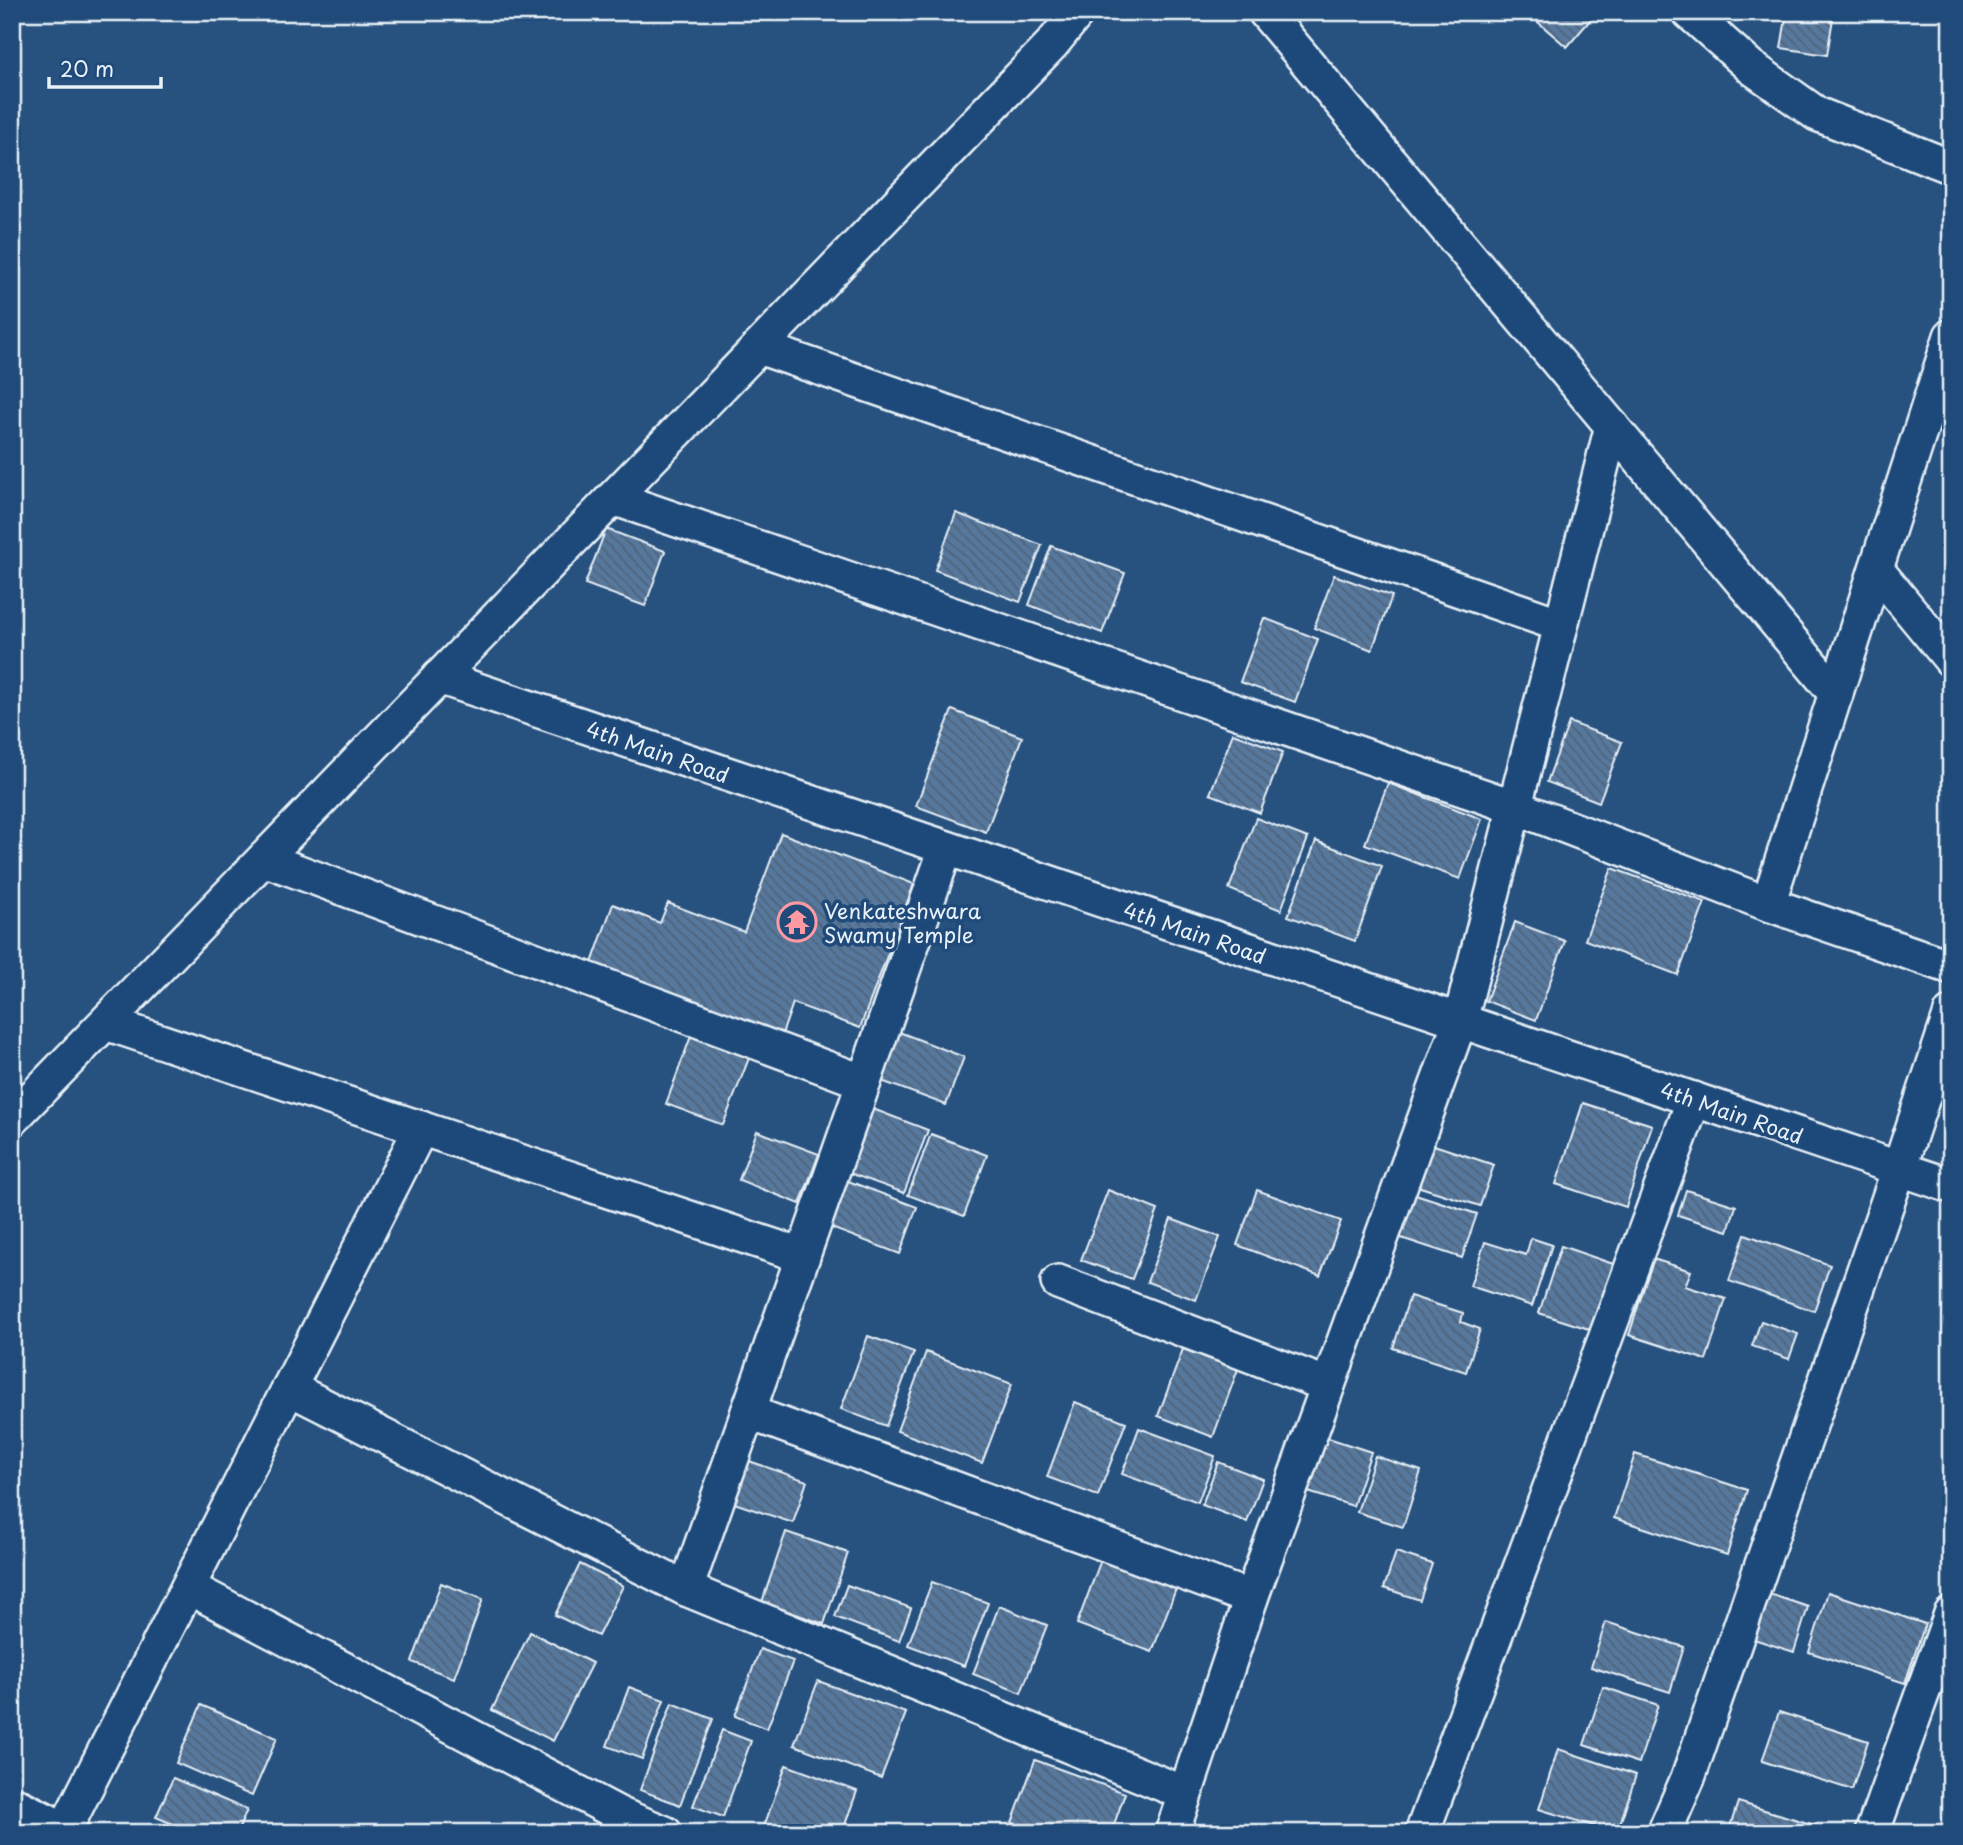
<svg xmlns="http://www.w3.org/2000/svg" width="1963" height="1845" viewBox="0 0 1963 1845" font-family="'Playpen Sans',sans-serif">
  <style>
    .building { fill: url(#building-back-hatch); stroke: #e8f1f8; stroke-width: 2 }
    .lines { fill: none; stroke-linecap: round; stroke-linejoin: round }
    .minor-casing { stroke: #e8f1f8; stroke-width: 38 }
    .tertiary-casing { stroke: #e8f1f8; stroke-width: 44 }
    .minor { stroke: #1f4a7a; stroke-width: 33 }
    .tertiary { stroke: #1f4a7a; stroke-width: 38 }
    .labels { text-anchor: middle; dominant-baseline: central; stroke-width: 7; stroke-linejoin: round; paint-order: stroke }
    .street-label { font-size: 21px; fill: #e8f1f8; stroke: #1f4a7a }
    .poi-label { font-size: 21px; fill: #e8f1f8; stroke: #1f4a7a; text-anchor: start }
  </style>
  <defs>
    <pattern id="building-back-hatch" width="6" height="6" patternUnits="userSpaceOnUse" patternTransform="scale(1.75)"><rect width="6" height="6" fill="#57789d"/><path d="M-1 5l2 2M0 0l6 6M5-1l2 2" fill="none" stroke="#4f6278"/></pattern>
  </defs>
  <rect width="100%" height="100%" fill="#27517f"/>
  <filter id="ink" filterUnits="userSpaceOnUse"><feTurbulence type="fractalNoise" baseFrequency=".0143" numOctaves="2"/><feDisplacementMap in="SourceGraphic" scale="14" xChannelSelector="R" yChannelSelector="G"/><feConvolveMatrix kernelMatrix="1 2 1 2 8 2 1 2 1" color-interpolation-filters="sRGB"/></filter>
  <g filter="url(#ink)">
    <g class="building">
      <polygon points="1507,12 1525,12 1517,21"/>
      <polygon points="1537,12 1597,12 1567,47 1532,17"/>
      <polygon points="1787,12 1834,12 1827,55 1781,48"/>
      <polygon points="956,513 1042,545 1020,602 935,570"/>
      <polygon points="606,529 665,551 645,606 585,584"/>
      <polygon points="1051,546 1125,573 1102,633 1029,605"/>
      <polygon points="1334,575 1392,596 1372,650 1314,628"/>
      <polygon points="1264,618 1318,639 1295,702 1240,682"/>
      <polygon points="952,710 1022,737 986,832 916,806"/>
      <polygon points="1569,722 1622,742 1599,802 1547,782"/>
      <polygon points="1233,733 1283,752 1260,813 1210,794"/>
      <polygon points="1388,783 1482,819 1460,879 1365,844"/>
      <polygon points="1256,818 1308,838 1281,910 1229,889"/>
      <polygon points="781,833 914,884 860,1028 793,1003 782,1034 592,963 613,904 660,923 668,903 744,932"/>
      <polygon points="1316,841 1382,866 1355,941 1288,916"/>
      <polygon points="1612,868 1705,902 1678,975 1585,940"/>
      <polygon points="1515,922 1565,941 1536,1020 1486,1001"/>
      <polygon points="894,1030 964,1057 946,1105 876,1079"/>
      <polygon points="691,1036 749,1058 723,1125 666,1104"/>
      <polygon points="1583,1103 1652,1125 1626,1207 1556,1184"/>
      <polygon points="865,1106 928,1130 904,1193 841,1170"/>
      <polygon points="757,1131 819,1154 800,1204 739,1180"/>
      <polygon points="931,1134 987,1155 964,1216 908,1195"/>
      <polygon points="1428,1143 1494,1165 1480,1206 1414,1185"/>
      <polygon points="835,1176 917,1207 900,1254 818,1223"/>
      <polygon points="1108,1190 1158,1210 1132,1279 1081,1260"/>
      <polygon points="1257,1190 1341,1221 1320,1276 1237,1245"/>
      <polygon points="1403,1190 1477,1214 1462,1258 1389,1234"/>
      <polygon points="1686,1190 1736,1206 1728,1231 1678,1215"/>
      <polygon points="1171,1219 1220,1237 1196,1300 1147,1282"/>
      <polygon points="1745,1234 1830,1265 1814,1311 1729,1281"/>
      <polygon points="1531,1238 1552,1245 1532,1306 1470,1286 1485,1242 1526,1255"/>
      <polygon points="1561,1246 1613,1264 1592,1330 1539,1313"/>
      <polygon points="1653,1259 1691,1271 1685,1286 1726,1299 1706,1360 1629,1335"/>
      <polygon points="1410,1296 1463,1313 1461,1322 1480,1329 1466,1372 1393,1348"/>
      <polygon points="1761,1321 1798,1334 1789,1359 1752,1346"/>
      <polygon points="868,1336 914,1352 886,1426 841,1409"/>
      <polygon points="1183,1349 1238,1369 1213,1437 1158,1416"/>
      <polygon points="926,1352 1012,1384 982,1463 897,1431"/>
      <polygon points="1075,1402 1126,1422 1098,1496 1047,1477"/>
      <polygon points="1139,1428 1215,1456 1198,1502 1122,1474"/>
      <polygon points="1310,1432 1371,1452 1353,1506 1292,1487"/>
      <polygon points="1635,1454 1747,1490 1727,1555 1614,1518"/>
      <polygon points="1375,1456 1421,1471 1403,1527 1357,1512"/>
      <polygon points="749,1461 807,1481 793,1523 734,1503"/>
      <polygon points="1218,1462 1263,1479 1247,1522 1202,1505"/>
      <polygon points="786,1532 848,1553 824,1624 762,1602"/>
      <polygon points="1396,1552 1432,1564 1420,1600 1384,1588"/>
      <polygon points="1102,1557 1177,1586 1152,1652 1077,1624"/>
      <polygon points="580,1564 623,1586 598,1636 555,1615"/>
      <polygon points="932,1582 988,1603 964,1666 908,1645"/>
      <polygon points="441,1583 483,1599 454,1678 412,1662"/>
      <polygon points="847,1585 911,1608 899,1641 835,1617"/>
      <polygon points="1749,1587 1808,1607 1794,1652 1735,1633"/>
      <polygon points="1828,1592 1925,1624 1905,1683 1809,1652"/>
      <polygon points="999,1606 1047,1625 1021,1693 973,1674"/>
      <polygon points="1606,1622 1684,1647 1670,1692 1591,1667"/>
      <polygon points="530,1632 592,1663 553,1741 492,1710"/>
      <polygon points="760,1649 793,1661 767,1729 735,1716"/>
      <polygon points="818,1681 906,1713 881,1778 794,1745"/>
      <polygon points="629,1687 664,1700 642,1759 607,1746"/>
      <polygon points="1603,1687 1658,1705 1639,1763 1584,1745"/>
      <polygon points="672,1703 713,1719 680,1805 640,1790"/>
      <polygon points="201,1705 277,1738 252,1796 176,1763"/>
      <polygon points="1779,1712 1868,1741 1852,1790 1762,1761"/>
      <polygon points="722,1730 751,1741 723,1817 693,1806"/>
      <polygon points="1558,1749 1636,1775 1617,1833 1539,1809"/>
      <polygon points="1035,1760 1125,1793 1111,1833 1038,1833 1012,1823"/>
      <polygon points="786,1765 857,1791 842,1833 762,1832"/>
      <polygon points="173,1778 247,1810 237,1833 194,1833 156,1817"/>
      <polygon points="1738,1802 1834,1831 1834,1833 1728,1833"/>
    </g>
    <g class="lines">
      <g class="minor-casing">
        <g id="minor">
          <polyline points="1265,12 1836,694"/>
          <polyline points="1689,12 1751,67 1817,114 1951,167"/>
          <polyline points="759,347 1561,625"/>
          <polyline points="613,498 1515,807 1768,904 1951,967"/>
          <polyline points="1876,569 1951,660"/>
          <polyline points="439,677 1951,1186"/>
          <polyline points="264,859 864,1082"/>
          <polyline points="1768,904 1951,336"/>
          <polyline points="106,1023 803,1256"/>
          <polyline points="12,1119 1052,44 1078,12"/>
          <polyline points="1058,1282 1328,1385"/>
          <polyline points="289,1388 686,1589 1184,1793"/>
          <polyline points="748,1412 1251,1598"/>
          <polyline points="188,1587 621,1815 665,1833"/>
          <polyline points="686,1589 946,848"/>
          <polyline points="64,1831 421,1128"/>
          <polyline points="1172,1833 1251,1598 1460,1021 1612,426"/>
          <polyline points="1422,1833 1694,1099"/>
          <polyline points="1664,1833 1688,1778 1706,1726 1899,1169 1951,1013"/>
          <polyline points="1872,1833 1951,1614"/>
        </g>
      </g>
      <g class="tertiary-casing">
        <polyline id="tertiary" points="12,1806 66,1833"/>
      </g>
      <use href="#minor" class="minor"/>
      <use href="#tertiary" class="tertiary"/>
    </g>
  </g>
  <defs>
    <g id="temple-ring" transform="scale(2.0125)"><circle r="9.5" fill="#1f4a7a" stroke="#ff9aa2" stroke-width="1.5"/><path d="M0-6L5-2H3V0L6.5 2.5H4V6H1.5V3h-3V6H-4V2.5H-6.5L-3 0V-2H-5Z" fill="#ff9aa2"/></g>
  </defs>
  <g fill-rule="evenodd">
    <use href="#temple-ring" x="797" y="922"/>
  </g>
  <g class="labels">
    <g class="street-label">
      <text transform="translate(658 751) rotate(19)">4th Main Road</text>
      <text transform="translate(1195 932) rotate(19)">4th Main Road</text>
      <text transform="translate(1732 1112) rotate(19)">4th Main Road</text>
    </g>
    <g class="poi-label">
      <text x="824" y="910">Venkateshwara<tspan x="824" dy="24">Swamy Temple</tspan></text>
    </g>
  </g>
  <rect width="1963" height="1845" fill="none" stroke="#1f4a7a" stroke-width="42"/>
  <rect x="21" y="21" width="1921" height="1803" fill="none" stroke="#e8f1f8" stroke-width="2.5" filter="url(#ink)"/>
  <path d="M49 77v10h112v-10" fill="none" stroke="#e8f1f8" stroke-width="3.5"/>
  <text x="60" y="77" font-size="21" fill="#e8f1f8" stroke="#1f4a7a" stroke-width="5" paint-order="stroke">20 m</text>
</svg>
